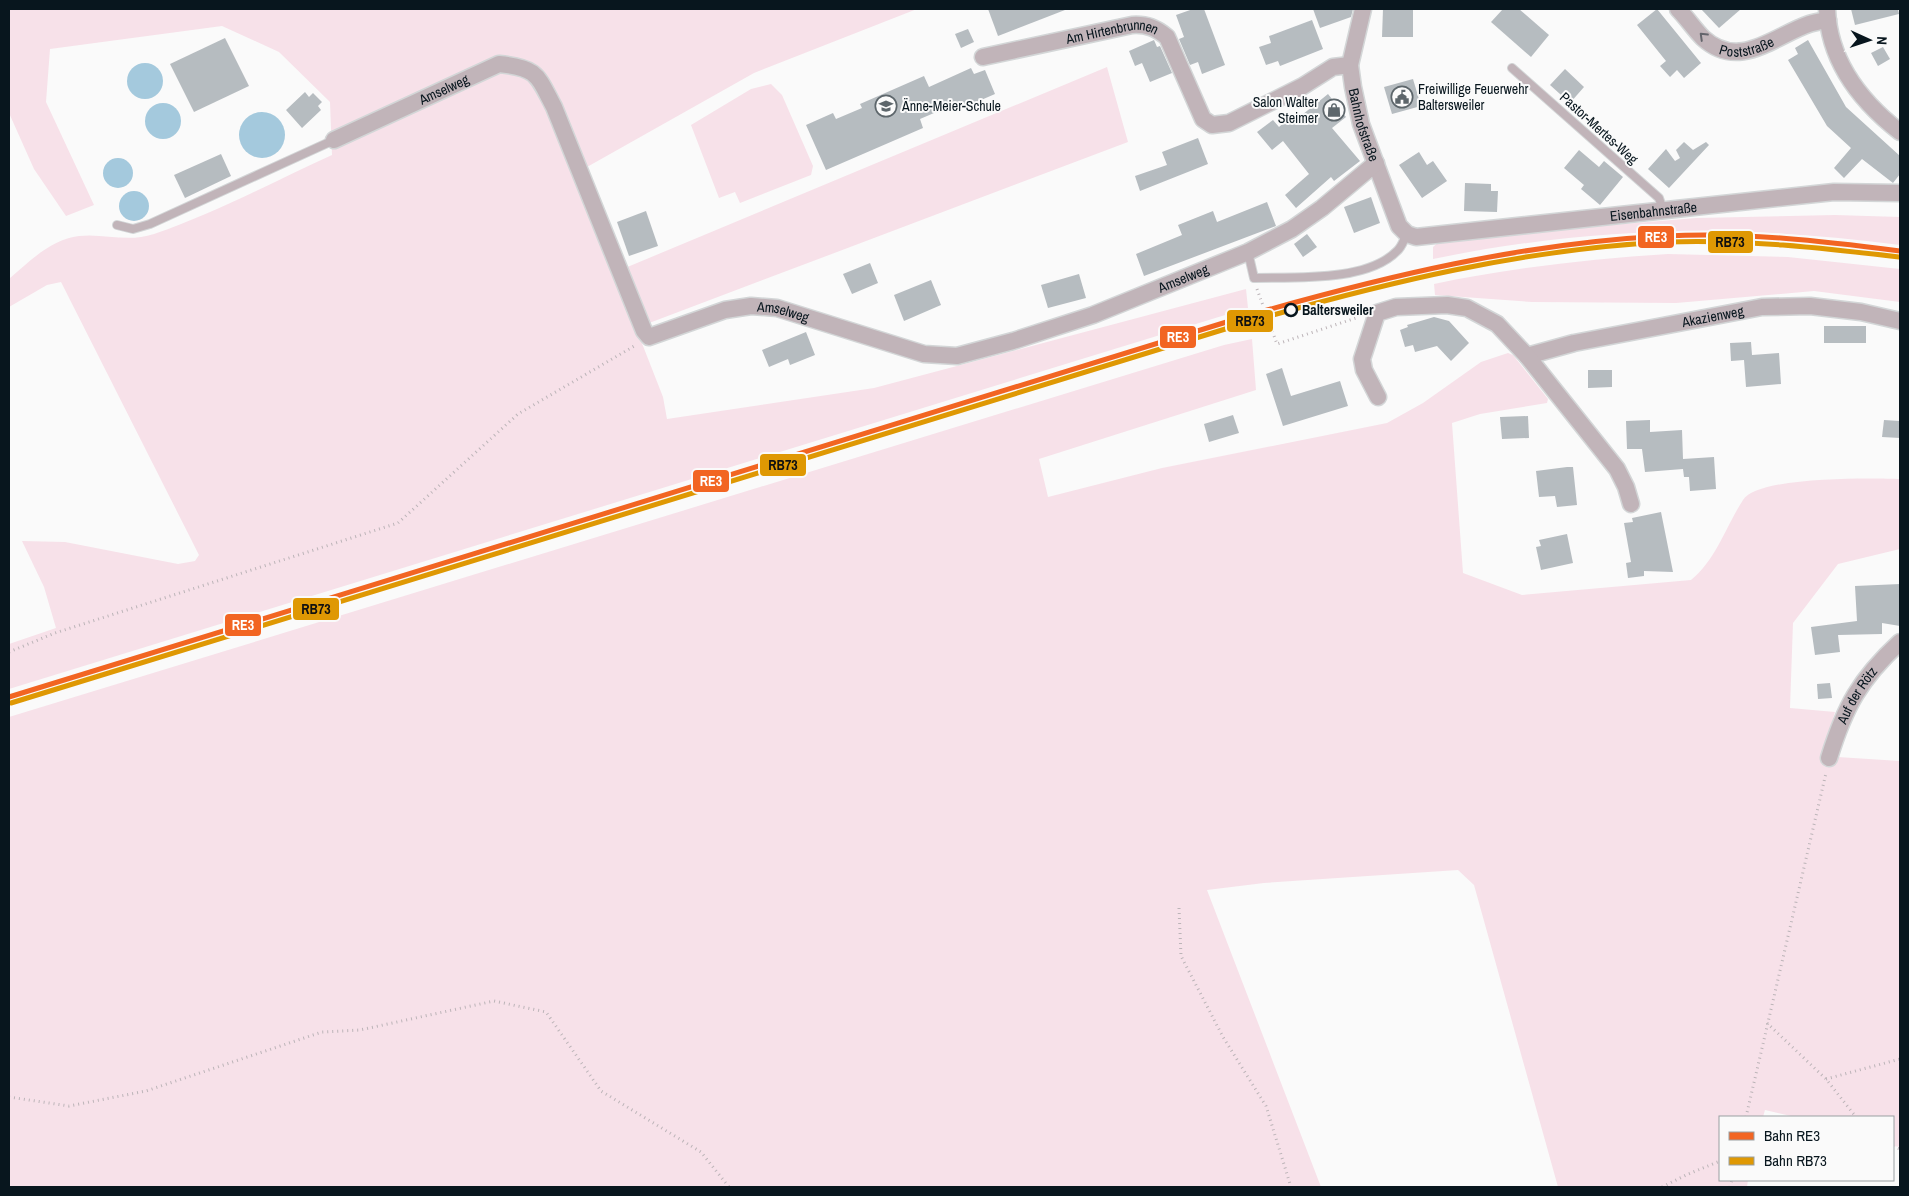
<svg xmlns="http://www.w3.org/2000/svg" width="1909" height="1196" viewBox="0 0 1909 1196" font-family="'Archivo Narrow',sans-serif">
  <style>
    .green { fill: #f7e1e9 }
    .water { fill: #a4c9dd }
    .building { fill: #b6bcc0 }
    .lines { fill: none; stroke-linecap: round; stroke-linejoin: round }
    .lane-casing { stroke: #d3d6d7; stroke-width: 10 }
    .street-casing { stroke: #d3d6d7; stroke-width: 19 }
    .path { stroke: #bcb4b8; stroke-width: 3; stroke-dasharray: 1 4; stroke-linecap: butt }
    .lane { stroke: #c1b4b9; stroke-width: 8 }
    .street { stroke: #c1b4b9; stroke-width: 16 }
    .rail-1-casing { stroke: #fafafa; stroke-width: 9 }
    .rail-2-casing { stroke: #fafafa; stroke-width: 9 }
    .rail-1 { stroke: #f26522; stroke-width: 5 }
    .rail-2 { stroke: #df9803; stroke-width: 5 }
    .oneway { stroke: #64656c }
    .stop-dot { fill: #fafafa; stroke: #08161e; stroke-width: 2.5 }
    .labels { text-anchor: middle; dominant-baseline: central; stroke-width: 4; stroke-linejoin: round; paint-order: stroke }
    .street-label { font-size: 14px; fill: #08161e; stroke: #fafafa }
    .poi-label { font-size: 14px; fill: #08161e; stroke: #fafafa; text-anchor: start }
    .stop-label { font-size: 14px; font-weight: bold; fill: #08161e; stroke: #fafafa; text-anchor: start }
    .line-badge { stroke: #fafafa; stroke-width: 2 }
    .badge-label { font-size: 14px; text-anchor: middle; font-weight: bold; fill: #fff }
    .pale-badge-label { font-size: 14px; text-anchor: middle; font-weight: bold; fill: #111 }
  </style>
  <rect width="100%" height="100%" fill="#fafafa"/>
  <g class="green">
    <path d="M 9,9 L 917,9 L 754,73 L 587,167 L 625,268 L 1107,67 L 1128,142 L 636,328 L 663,397 L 667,419 L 874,388 L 1246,289 L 1248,308 L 9,689 L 9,644 L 56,628 L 44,587 L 22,541 L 65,542 L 178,564 L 195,561 L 199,555 L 61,282 L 47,285 L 9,307 L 9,279 C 29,262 51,239 79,236 C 104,233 127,243 154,234 C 215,213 273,182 332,155 L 330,102 L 279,52 L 222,26 L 50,49 L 46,102 L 94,205 L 66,216 L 34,169 L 9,113 Z"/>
    <polygon points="771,84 782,95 813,166 811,175 740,203 735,192 719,198 691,125 751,89"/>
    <path d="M 1835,215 L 1900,217 L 1900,245 C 1738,224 1594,226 1433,259 L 1433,247 L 1442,239 L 1696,218 Z"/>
    <path d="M 1668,254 L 1788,257 L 1900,269 L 1900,302 L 1814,291 L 1676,303 L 1532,302 L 1435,295 L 1434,284 C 1511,268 1589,259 1668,254 Z"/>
    <path d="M 1252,339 L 1256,390 L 1039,459 L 1048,497 L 1162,468 L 1387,423 L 1423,403 L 1481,362 L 1508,353 L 1513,355 L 1548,399 L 1547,403 L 1480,414 L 1452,423 L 1463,573 L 1522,595 L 1691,580 C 1716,560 1726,526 1743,500 C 1758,476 1872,478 1900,479 L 1900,549 L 1838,564 L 1793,623 L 1790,708 L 1835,712 L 1822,756 L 1900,761 L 1900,1147 L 1893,1146 L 1893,1117 L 1795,1117 L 1765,1110 L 1763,1117 L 1720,1117 L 1720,1180 L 1748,1180 L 1747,1187 L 1558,1187 L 1474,885 L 1458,870 L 1264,883 L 1207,890 L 1321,1187 L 9,1187 L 9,717 L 1224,345 Z"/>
  </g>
  <g class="water">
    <circle cx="145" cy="81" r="18"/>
    <circle cx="163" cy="121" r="18"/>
    <circle cx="262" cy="135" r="23"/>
    <circle cx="118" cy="173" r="15"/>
    <circle cx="134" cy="206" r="15"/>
  </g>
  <g class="building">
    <polygon points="988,9 1065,9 1065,10 998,36"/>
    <polygon points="1193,9 1204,9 1225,65 1202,74 1198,62 1190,65 1179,39 1184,37 1176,15"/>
    <polygon points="1313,9 1353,9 1351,17 1320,28"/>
    <polygon points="1383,9 1413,9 1413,37 1382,37"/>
    <polygon points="1503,9 1519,9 1549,35 1531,57 1491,22"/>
    <polygon points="1657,9 1701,63 1684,78 1677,70 1670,77 1660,66 1666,61 1637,25"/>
    <polygon points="1701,9 1741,9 1719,28"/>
    <polygon points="1851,9 1898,9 1899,14 1855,25"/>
    <polygon points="1312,20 1323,49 1280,66 1278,61 1266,65 1259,47 1271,43 1269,36"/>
    <polygon points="968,29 974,42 961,48 955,34"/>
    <polygon points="225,38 249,86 194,112 170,64"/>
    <polygon points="1154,40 1157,47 1160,46 1172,73 1150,82 1142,63 1135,66 1129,51"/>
    <polygon points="1808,40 1846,107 1900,156 1900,174 1893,183 1862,159 1844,178 1834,168 1851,148 1827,126 1788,60 1798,54 1795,48"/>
    <polygon points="1883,47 1890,59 1878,66 1871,53"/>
    <polygon points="971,68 974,74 985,70 995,94 965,107 962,101 920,119 923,128 826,170 806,125 833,113 836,119 862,108 860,104 924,76 929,87"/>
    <polygon points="1565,69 1584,87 1570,103 1550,85"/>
    <polygon points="1413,79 1421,106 1392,114 1384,87"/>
    <polygon points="305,92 309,97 313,93 322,102 318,106 321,110 302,128 286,110"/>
    <polygon points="1328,94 1346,117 1332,128 1360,161 1334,181 1331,177 1296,208 1285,195 1309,174 1283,141 1272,150 1257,132 1273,120 1279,127 1288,119 1292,123"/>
    <polygon points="1198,138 1208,164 1140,191 1135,176 1167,165 1162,152"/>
    <polygon points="1684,142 1693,150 1706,142 1709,145 1669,188 1648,169 1666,149 1675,161 1680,158 1676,150"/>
    <polygon points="1579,150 1599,167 1604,161 1623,177 1600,205 1581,189 1584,185 1564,168"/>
    <polygon points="1419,152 1427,165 1433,161 1447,181 1422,198 1399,165"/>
    <polygon points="221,154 231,176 185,198 174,175"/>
    <polygon points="1465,183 1491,184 1491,191 1498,191 1497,212 1464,211"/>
    <polygon points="1371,197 1380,223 1354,233 1344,207"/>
    <polygon points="1267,202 1276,226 1144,276 1136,254 1182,235 1178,225 1213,211 1217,222"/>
    <polygon points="646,211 658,246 629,256 617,222"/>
    <polygon points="1307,234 1317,247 1303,257 1294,244"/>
    <polygon points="870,263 878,283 852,294 843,274"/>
    <polygon points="1079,274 1086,298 1048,308 1041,285"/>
    <polygon points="931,280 941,305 904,321 894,295"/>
    <polygon points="1434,317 1449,321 1469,343 1451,361 1437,346 1415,352 1413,345 1405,347 1400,330 1408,327 1407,325"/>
    <rect x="1824" y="326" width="42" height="17"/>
    <polygon points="806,332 815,355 790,365 788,359 769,367 762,350"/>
    <polygon points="1751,342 1752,355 1779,353 1781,384 1746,387 1744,360 1731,361 1730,343"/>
    <polygon points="1282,368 1291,396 1340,381 1348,406 1283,426 1266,374"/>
    <polygon points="1588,370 1612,370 1612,387 1588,388"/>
    <polygon points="1233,415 1239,433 1209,442 1204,424"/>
    <polygon points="1528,416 1529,438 1502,439 1500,417"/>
    <polygon points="1650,420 1650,432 1682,430 1683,459 1714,457 1716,489 1690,491 1689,477 1684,477 1683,469 1645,472 1642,449 1627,449 1626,421"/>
    <polygon points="1884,420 1900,421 1900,438 1882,437"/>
    <polygon points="1567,467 1573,467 1577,505 1557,507 1555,496 1539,497 1536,471"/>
    <polygon points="1661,512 1673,572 1644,571 1644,576 1628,578 1626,563 1631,562 1624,523 1633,522 1632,518"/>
    <polygon points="1567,534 1573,563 1541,570 1536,547 1541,546 1539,540"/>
    <polygon points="1900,584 1900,626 1882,623 1882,634 1838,635 1840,652 1815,655 1811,627 1857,621 1855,586"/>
    <polygon points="1830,683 1832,698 1818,699 1817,684"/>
  </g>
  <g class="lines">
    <g class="lane-casing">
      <g id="lane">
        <polyline points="1512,68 1659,198 1663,210"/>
        <polyline points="117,225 133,229 150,224 334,140"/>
        <path d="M 1248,252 L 1254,278 C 1295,277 1367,282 1397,251 C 1402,247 1404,239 1407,234"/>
      </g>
    </g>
    <g class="street-casing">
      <g id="street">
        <path id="s1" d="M 1363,9 L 1350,65 L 1353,87 L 1361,124 L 1399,226 L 1407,234 L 1416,237 L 1834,192 L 1900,193"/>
        <path id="s2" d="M 1678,9 C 1687,18 1694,29 1703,38 C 1739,71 1774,36 1809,24 C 1815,22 1822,21 1828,20"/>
        <path d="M 1827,9 C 1829,61 1860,101 1900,132"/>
        <path id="s3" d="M 983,57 L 1132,25 C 1147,24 1156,28 1167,37 L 1203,119 L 1212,125 L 1229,123 L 1303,86 L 1333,67 L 1350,65"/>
        <path id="s4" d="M 334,140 L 499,64 C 538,68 537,75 554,107 L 644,331 L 649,337 L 725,310 L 751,306 L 777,308 L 924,354 L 957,356 L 1013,341 L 1093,315 L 1248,252 L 1292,229 L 1322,208 L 1376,163"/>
        <path id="s5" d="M 1527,356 L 1574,343 L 1762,307 L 1810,306 L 1861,312 L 1900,321"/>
        <polyline points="1378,397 1364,370 1362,359 1377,313 1396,307 1447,305 1467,308 1497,324 1527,356 1617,469 1626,487 1631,504"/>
        <path id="s6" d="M 1829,758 C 1845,706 1860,679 1900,642"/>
      </g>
    </g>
    <g class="path">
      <polyline points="1257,289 1277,344 1359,317"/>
      <polyline points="9,652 55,633 398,523 518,414 636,345"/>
      <polyline points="1179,908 1181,956 1223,1037 1266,1106 1291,1187"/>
      <polyline points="1767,1023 1826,1079 1856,1117"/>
      <polyline points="1826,1079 1900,1059"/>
      <polyline points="9,1097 69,1106 146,1091 322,1032 360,1030 494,1001 546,1012 601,1091 701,1152 729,1187"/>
      <polyline points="1746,1117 1826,773"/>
      <polyline points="1893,1147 1900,1149"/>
      <polyline points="1662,1187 1686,1175 1720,1161"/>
      <polyline points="1730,1187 1732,1180"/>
    </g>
    <use href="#lane" class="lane"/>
    <use href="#street" class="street"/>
    <g class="rail-1-casing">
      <path id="rail-1" d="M 9,697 L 1246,316 C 1383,277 1522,243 1666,236 C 1744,232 1823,241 1900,251"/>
    </g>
    <g class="rail-2-casing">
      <path id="rail-2" d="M 11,703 L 1248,322 C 1385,283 1523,249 1666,242 C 1744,239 1822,248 1899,257"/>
    </g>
    <use href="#rail-1" class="rail-1"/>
    <use href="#rail-2" class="rail-2"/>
  </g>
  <defs><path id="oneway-chevron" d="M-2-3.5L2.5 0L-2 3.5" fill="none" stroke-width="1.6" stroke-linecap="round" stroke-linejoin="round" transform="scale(1.25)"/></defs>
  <use class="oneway" href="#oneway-chevron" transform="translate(1703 36) rotate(-136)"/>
  <defs>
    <g id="civic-ring" transform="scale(1.125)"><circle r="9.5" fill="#fafafa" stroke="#5d666b" stroke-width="1.5"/><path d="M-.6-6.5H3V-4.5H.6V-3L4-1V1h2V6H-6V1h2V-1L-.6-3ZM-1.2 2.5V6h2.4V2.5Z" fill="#5d666b"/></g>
    <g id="school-ring" transform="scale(1.125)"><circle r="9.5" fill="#fafafa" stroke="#5d666b" stroke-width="1.5"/><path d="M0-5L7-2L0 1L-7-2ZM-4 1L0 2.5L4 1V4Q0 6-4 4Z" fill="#5d666b"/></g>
    <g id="shop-ring" transform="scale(1.125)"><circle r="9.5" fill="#fafafa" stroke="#5d666b" stroke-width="1.5"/><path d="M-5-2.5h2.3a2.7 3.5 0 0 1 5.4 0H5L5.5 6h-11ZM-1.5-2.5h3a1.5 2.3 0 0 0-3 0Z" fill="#5d666b"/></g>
  </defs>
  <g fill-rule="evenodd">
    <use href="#civic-ring" x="1402" y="97"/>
    <use href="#school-ring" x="886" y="106"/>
    <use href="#shop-ring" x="1334" y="110"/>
  </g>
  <circle class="stop-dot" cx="1291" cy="310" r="6"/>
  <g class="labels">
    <g class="street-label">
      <text stroke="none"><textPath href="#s3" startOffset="132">Am Hirtenbrunnen</textPath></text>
      <text stroke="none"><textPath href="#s2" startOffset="86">Poststraße</textPath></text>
      <text stroke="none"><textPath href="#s4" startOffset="121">Amselweg</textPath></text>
      <text stroke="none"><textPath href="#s1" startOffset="119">Bahnhofstraße</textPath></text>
      <text transform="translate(1599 128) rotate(42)">Pastor-Mertes-Weg</text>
      <text stroke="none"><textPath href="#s1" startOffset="486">Eisenbahnstraße</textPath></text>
      <text stroke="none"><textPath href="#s4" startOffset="1066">Amselweg</textPath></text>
      <text stroke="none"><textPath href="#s4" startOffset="646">Amselweg</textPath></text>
      <text stroke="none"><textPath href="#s5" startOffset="190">Akazienweg</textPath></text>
      <text stroke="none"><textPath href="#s6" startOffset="69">Auf der Rötz</textPath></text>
    </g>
    <g class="poi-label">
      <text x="1418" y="89">Freiwillige Feuerwehr<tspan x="1418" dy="16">Baltersweiler</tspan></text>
      <text x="1318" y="102" text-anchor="end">Salon Walter<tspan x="1318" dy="16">Steimer</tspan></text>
      <text x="902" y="106">Änne-Meier-Schule</text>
    </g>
    <g class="stop-label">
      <text x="1302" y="310">Baltersweiler</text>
    </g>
  </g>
  <g class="line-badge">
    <rect x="1637" y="225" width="38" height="24" rx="5" fill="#f26522"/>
    <rect x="1707" y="230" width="47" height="24" rx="5" fill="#df9803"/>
    <rect x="1226" y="309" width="48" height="24" rx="5" fill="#df9803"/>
    <rect x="1159" y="325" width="38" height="24" rx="5" fill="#f26522"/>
    <rect x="759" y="453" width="48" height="24" rx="5" fill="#df9803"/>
    <rect x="692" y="469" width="38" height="24" rx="5" fill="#f26522"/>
    <rect x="292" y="597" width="48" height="24" rx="5" fill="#df9803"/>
    <rect x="224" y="613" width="38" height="24" rx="5" fill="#f26522"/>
  </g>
  <g class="badge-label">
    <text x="1656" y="242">RE3</text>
    <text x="1178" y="342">RE3</text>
    <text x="711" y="486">RE3</text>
    <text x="243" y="630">RE3</text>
  </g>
  <g class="pale-badge-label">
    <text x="1730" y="247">RB73</text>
    <text x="1250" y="326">RB73</text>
    <text x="783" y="470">RB73</text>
    <text x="316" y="614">RB73</text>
  </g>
  <rect width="1909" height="1196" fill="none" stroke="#08161e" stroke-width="20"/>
  <rect x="1719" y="1116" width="175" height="65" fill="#fafafa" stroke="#999fa2"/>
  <rect x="1729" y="1132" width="25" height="8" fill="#f26522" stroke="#999fa2"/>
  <text x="1764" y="1141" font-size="15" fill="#08161e">Bahn RE3</text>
  <rect x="1729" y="1157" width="25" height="8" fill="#df9803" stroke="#999fa2"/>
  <text x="1764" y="1166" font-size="15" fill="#08161e">Bahn RB73</text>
  <g transform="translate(1869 40) rotate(93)" stroke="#fafafa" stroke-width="4" paint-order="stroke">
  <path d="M0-4L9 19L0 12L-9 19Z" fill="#08161e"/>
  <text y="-8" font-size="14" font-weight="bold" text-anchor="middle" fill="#08161e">N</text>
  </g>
</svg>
